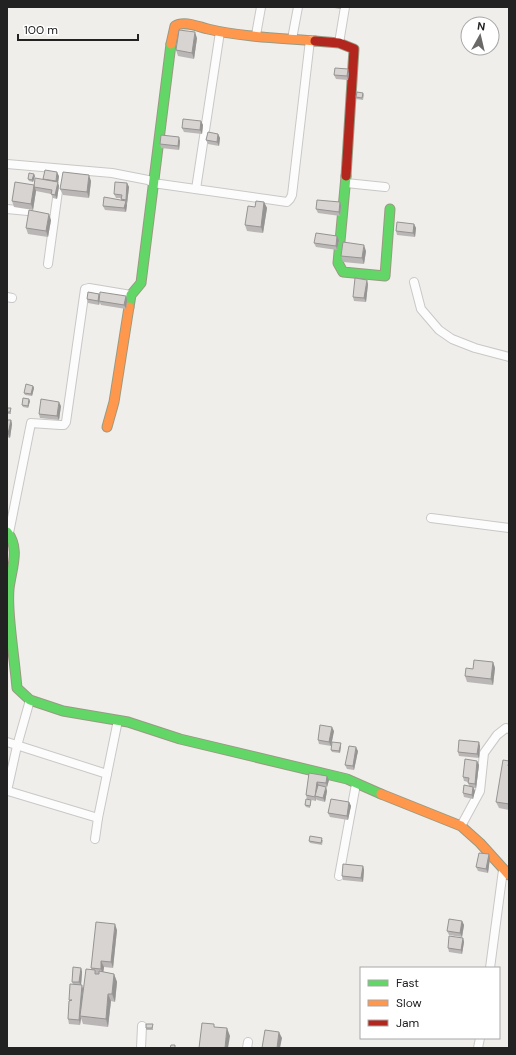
<svg xmlns="http://www.w3.org/2000/svg" width="516" height="1055" viewBox="0 0 516 1055" font-family="'DM Sans',sans-serif">
  <style>
    .lines { fill: none; stroke-linecap: round; stroke-linejoin: round }
    .street-casing { stroke: #c9c8c7; stroke-width: 10 }
    .fast-casing { stroke: #999a82; stroke-width: 11 }
    .slow-casing { stroke: #999a82; stroke-width: 11 }
    .jam-casing { stroke: #999a82; stroke-width: 11 }
    .street { stroke: #fdfcfc; stroke-width: 8 }
    .fast { stroke: #63d668; stroke-width: 9 }
    .slow { stroke: #ff974d; stroke-width: 9 }
    .jam { stroke: #b3261e; stroke-width: 9 }
    .wall { fill: #b9b6b5 }
    .shaded-wall { fill: #969493 }
    .building { fill: #d7d4d2; stroke: #969493 }
  </style>
  <rect width="100%" height="100%" fill="#f0eeeb"/>
  <g class="lines">
    <g class="street-casing">
      <g id="street">
        <polyline points="256,35 261,7"/>
        <polyline points="292,39 298,7"/>
        <polyline points="339,43 345,7"/>
        <polyline points="7,164 112,173 148,180 153,183 287,202 290,199 292,195 310,40"/>
        <polyline points="346,183 385,187"/>
        <polyline points="196,189 220,32"/>
        <polyline points="7,209 28,211"/>
        <polyline points="48,264 61,169"/>
        <polyline points="414,282 421,309 439,330 452,339 475,348 509,357"/>
        <polyline points="7,297 12,298"/>
        <polyline points="431,518 509,528"/>
        <polyline points="9,533 31,423 60,425 64,425 66,422 85,289 89,288 131,295"/>
        <polyline points="7,742 107,774 118,720"/>
        <polyline points="7,791 17,746 30,700"/>
        <polyline points="8,791 98,818"/>
        <polyline points="461,826 480,791 484,753 497,735 506,728 509,729"/>
        <polyline points="95,839 98,818 107,774"/>
        <polyline points="339,876 356,784"/>
        <polyline points="490,968 503,870"/>
        <polyline points="141,1048 142,1026"/>
        <polyline points="247,1048 248,1042"/>
        <polyline points="478,1048 480,1038"/>
      </g>
    </g>
    <g class="fast-casing">
      <g id="fast">
        <polyline points="346,176 338,263 343,272 385,276 390,209"/>
        <polyline points="129,307 131,295 141,283 171,44"/>
        <path d="M 7,532 C 21,548 11,570 9,589 C 8,600 9,612 10,623 C 12,645 15,666 17,688 L 30,700 L 63,711 L 128,722 L 180,739 L 347,779 L 381,794"/>
      </g>
    </g>
    <g class="slow-casing">
      <g id="slow">
        <path d="M 171,44 L 175,26 C 184,20 199,27 208,29 C 242,37 280,38 315,41"/>
        <polyline points="107,427 114,402 129,307"/>
        <polyline points="381,794 461,826 480,843 509,875"/>
      </g>
    </g>
    <g class="jam-casing">
      <polyline id="jam" points="315,41 339,43 354,49 346,176"/>
    </g>
    <use href="#street" class="street"/>
    <use href="#fast" class="fast"/>
    <use href="#slow" class="slow"/>
    <use href="#jam" class="jam"/>
  </g>
  <g class="wall">
    <polygon points="328,7 341,7 341,9"/>
    <polygon points="197,38 194,59 178,56 176,50"/>
    <polygon points="349,73 348,80 336,79 334,75"/>
    <polygon points="363,93 364,95 363,100 356,99 356,97"/>
    <polygon points="201,121 203,125 202,134 184,132 182,128"/>
    <polygon points="218,134 220,138 219,146 208,144 206,140"/>
    <polygon points="180,141 179,150 161,148 160,144"/>
    <polygon points="35,176 33,182 29,181 28,179"/>
    <polygon points="59,176 58,183 59,186 57,199 53,198 51,194 36,191 33,210 14,207 12,201 34,187 43,180 43,179"/>
    <polygon points="91,181 89,198 63,195 60,189"/>
    <polygon points="127,183 129,187 126,212 105,210 103,206 121,200 121,198 116,198 114,194"/>
    <polygon points="264,202 267,208 263,233 247,231 245,225 255,207"/>
    <polygon points="341,206 340,216 318,213 316,209"/>
    <polygon points="51,220 48,237 28,234 26,228"/>
    <polygon points="414,224 416,228 415,237 397,235 396,231"/>
    <polygon points="337,236 339,240 337,250 316,247 314,243"/>
    <polygon points="366,251 364,264 343,262 341,256"/>
    <polygon points="368,284 366,302 354,301 353,297"/>
    <polygon points="99,294 100,296 127,300 126,309 101,305 100,303 99,305 88,303 87,299"/>
    <polygon points="33,386 34,388 32,396 25,395 24,393"/>
    <polygon points="30,401 28,408 23,407 22,405"/>
    <polygon points="61,406 59,420 40,418 39,414"/>
    <polygon points="7,408 11,410 11,414 7,414"/>
    <polygon points="7,420 11,420 12,424 10,438 7,437"/>
    <polygon points="493,662 495,668 493,685 467,682 465,676 473,669"/>
    <polygon points="334,731 331,746 319,744 318,740"/>
    <polygon points="341,745 340,753 332,752 331,750"/>
    <polygon points="480,746 479,758 459,756 458,752"/>
    <polygon points="358,751 354,770 347,769 345,765"/>
    <polygon points="477,761 479,765 476,788 474,788 475,791 473,799 464,797 463,793 469,786 468,782 464,781 463,777"/>
    <polygon points="509,761 509,810 499,808 496,802"/>
    <polygon points="309,773 329,780 327,787 326,787 327,791 325,802 317,800 316,799 316,801 307,799 306,795"/>
    <polygon points="311,800 311,802 310,808 306,807 305,805"/>
    <polygon points="349,802 351,806 348,820 330,817 328,813"/>
    <polygon points="323,840 322,845 310,843 309,841"/>
    <polygon points="490,858 488,873 478,871 476,867"/>
    <polygon points="363,866 364,870 363,882 343,880 342,876"/>
    <polygon points="462,921 464,925 462,937 449,935 447,931"/>
    <polygon points="117,930 113,968 104,967 103,972 114,974 117,982 115,1002 111,1001 108,1027 83,1024 81,1018 80,1025 69,1024 68,1019 69,1001 69,1000 73,984 72,982 81,968 82,972 81,985 83,989 92,970 91,968"/>
    <polygon points="463,938 464,942 462,954 449,952 448,948"/>
    <polygon points="153,1026 153,1030 146,1030 146,1028"/>
  </g>
  <g class="shaded-wall">
    <polygon points="195,32 197,38 194,59 192,53"/>
    <polygon points="348,69 349,73 348,80 347,76"/>
    <polygon points="201,121 203,125 202,134 200,130"/>
    <polygon points="218,134 220,138 219,146 217,142"/>
    <polygon points="179,137 180,141 179,150 178,146"/>
    <polygon points="57,172 59,176 58,183 59,186 57,199 55,195 57,184 56,181"/>
    <polygon points="34,174 35,176 33,182 32,180"/>
    <polygon points="89,175 91,181 89,198 87,192"/>
    <polygon points="127,183 129,187 127,204 126,200"/>
    <polygon points="34,185 36,191 33,210 31,204"/>
    <polygon points="126,201 127,205 126,212 124,208"/>
    <polygon points="264,202 267,208 263,233 261,227"/>
    <polygon points="340,202 341,206 340,216 339,212"/>
    <polygon points="49,214 51,220 48,237 46,231"/>
    <polygon points="414,224 416,228 415,237 413,233"/>
    <polygon points="337,236 339,240 337,250 336,246"/>
    <polygon points="364,245 366,251 364,264 362,258"/>
    <polygon points="367,280 368,284 366,302 364,298"/>
    <polygon points="99,294 100,298 99,301 99,305 98,301"/>
    <polygon points="126,296 127,300 126,309 124,305"/>
    <polygon points="33,386 34,388 32,396 31,394"/>
    <polygon points="29,399 30,401 28,408 28,406"/>
    <polygon points="59,402 61,406 59,420 57,416"/>
    <polygon points="11,420 12,424 10,438 8,434"/>
    <polygon points="493,662 495,668 493,685 491,679"/>
    <polygon points="332,727 334,731 331,746 329,742"/>
    <polygon points="479,742 480,746 479,758 477,754"/>
    <polygon points="341,743 341,745 340,753 339,751"/>
    <polygon points="356,747 358,751 354,770 353,766"/>
    <polygon points="477,761 479,765 476,788 475,784"/>
    <polygon points="327,776 329,780 327,787 326,783"/>
    <polygon points="317,782 319,786 315,796 316,799 316,801 315,797"/>
    <polygon points="326,787 327,791 325,802 323,798"/>
    <polygon points="473,787 475,791 473,799 472,795"/>
    <polygon points="349,802 351,806 348,820 347,816"/>
    <polygon points="489,854 490,858 488,873 486,869"/>
    <polygon points="363,866 364,870 363,882 361,878"/>
    <polygon points="462,921 464,925 462,937 460,933"/>
    <polygon points="115,924 117,930 113,968 111,962"/>
    <polygon points="463,938 464,942 462,954 461,950"/>
    <polygon points="101,961 104,967 103,975 101,969"/>
    <polygon points="81,968 82,972 81,986 79,982"/>
    <polygon points="114,974 117,982 115,1002 112,994"/>
    <polygon points="82,985 83,989 80,1016 81,1018 80,1025 79,1020"/>
    <polygon points="108,994 111,1001 108,1027 106,1019"/>
    <polygon points="227,1028 230,1036 228,1048 225,1048"/>
    <polygon points="279,1032 282,1038 280,1048 277,1048"/>
  </g>
  <g class="building">
    <polygon points="179,30 195,32 192,53 176,50"/>
    <polygon points="335,68 348,69 347,76 334,75"/>
    <polygon points="357,92 363,93 362,98 356,97"/>
    <polygon points="183,119 201,121 200,130 182,128"/>
    <polygon points="208,132 218,134 217,142 206,140"/>
    <polygon points="161,135 179,137 178,146 160,144"/>
    <polygon points="45,170 57,172 56,181 43,179"/>
    <polygon points="63,172 89,175 87,192 60,189"/>
    <polygon points="29,173 34,174 32,180 28,179"/>
    <polygon points="35,178 58,182 55,195 51,194 52,190 34,187"/>
    <polygon points="15,182 34,185 31,204 12,201"/>
    <polygon points="115,182 127,183 126,200 121,199 122,195 114,194"/>
    <polygon points="104,197 126,201 124,208 103,206"/>
    <polygon points="317,200 340,202 339,212 316,209"/>
    <polygon points="256,201 264,202 261,227 245,225 248,206 255,207"/>
    <polygon points="29,210 49,214 46,231 26,228"/>
    <polygon points="397,222 414,224 413,233 396,231"/>
    <polygon points="316,233 337,236 336,246 314,243"/>
    <polygon points="343,242 364,245 362,258 341,256"/>
    <polygon points="355,278 367,280 364,298 353,297"/>
    <polygon points="88,292 99,294 98,301 87,299"/>
    <polygon points="100,292 126,296 124,305 99,301"/>
    <polygon points="26,384 33,386 31,394 24,393"/>
    <polygon points="23,398 29,399 28,406 22,405"/>
    <polygon points="41,399 59,402 57,416 39,414"/>
    <polygon points="7,408 11,408 10,412 7,412"/>
    <polygon points="7,420 11,420 8,434 7,434"/>
    <polygon points="474,660 493,662 491,679 465,676 466,668 473,669"/>
    <polygon points="320,725 332,727 329,742 318,740"/>
    <polygon points="459,740 479,742 477,754 458,752"/>
    <polygon points="332,742 341,743 339,751 331,750"/>
    <polygon points="349,746 356,747 353,766 345,765"/>
    <polygon points="465,759 477,761 475,784 468,783 469,778 463,777"/>
    <polygon points="503,760 509,761 508,766 509,766 509,804 496,802"/>
    <polygon points="309,773 327,776 326,783 317,782 315,797 306,795"/>
    <polygon points="318,785 326,787 323,798 315,796"/>
    <polygon points="464,785 473,787 472,795 463,793"/>
    <polygon points="306,799 311,800 310,806 305,805"/>
    <polygon points="331,799 349,802 347,816 328,813"/>
    <polygon points="310,836 322,838 321,843 309,841"/>
    <polygon points="479,853 489,854 486,869 476,867"/>
    <polygon points="343,864 363,866 361,878 342,876"/>
    <polygon points="449,919 462,921 460,933 447,931"/>
    <polygon points="96,922 115,924 111,962 101,961 101,969 91,968"/>
    <polygon points="449,936 463,938 461,950 448,948"/>
    <polygon points="73,967 81,968 79,982 72,982"/>
    <polygon points="86,969 95,970 95,974 99,974 99,971 114,974 112,994 108,994 106,1019 80,1016"/>
    <polygon points="70,984 82,985 79,1020 68,1019 69,1001 72,1000 69,1000"/>
    <polygon points="202,1023 214,1024 214,1027 227,1028 225,1048 199,1048"/>
    <polygon points="146,1024 153,1024 152,1028 146,1028"/>
    <polygon points="265,1030 279,1032 277,1048 262,1048"/>
    <polygon points="171,1045 175,1045 175,1048 170,1048"/>
  </g>
  <rect width="516" height="1055" fill="none" stroke="#222222" stroke-width="16"/>
  <rect x="360" y="967" width="140" height="72" fill="#ffffff" stroke="#a7a7a7"/>
  <rect x="368" y="980" width="20" height="6" fill="#63d668" stroke="#a7a7a7"/>
  <text x="396" y="987" font-size="12" fill="#222222">Fast</text>
  <rect x="368" y="1000" width="20" height="6" fill="#ff974d" stroke="#a7a7a7"/>
  <text x="396" y="1007" font-size="12" fill="#222222">Slow</text>
  <rect x="368" y="1020" width="20" height="6" fill="#b3261e" stroke="#a7a7a7"/>
  <text x="396" y="1027" font-size="12" fill="#222222">Jam</text>
  <g transform="translate(480 36) rotate(8)"><circle r="19" fill="#ffffff" stroke="#a7a7a7"/>
  <path d="M0-3L7 15L0 10L-7 15Z" fill="#6a6968"/>
  <text y="-6" font-size="11" font-weight="bold" text-anchor="middle" fill="#222222">N</text>
  </g>
  <path d="M18 34v6h120v-6" fill="none" stroke="#222222" stroke-width="2"/>
  <text x="24" y="34" font-size="12" fill="#222222" stroke="#ffffff" stroke-width="3" paint-order="stroke">100 m</text>
</svg>
